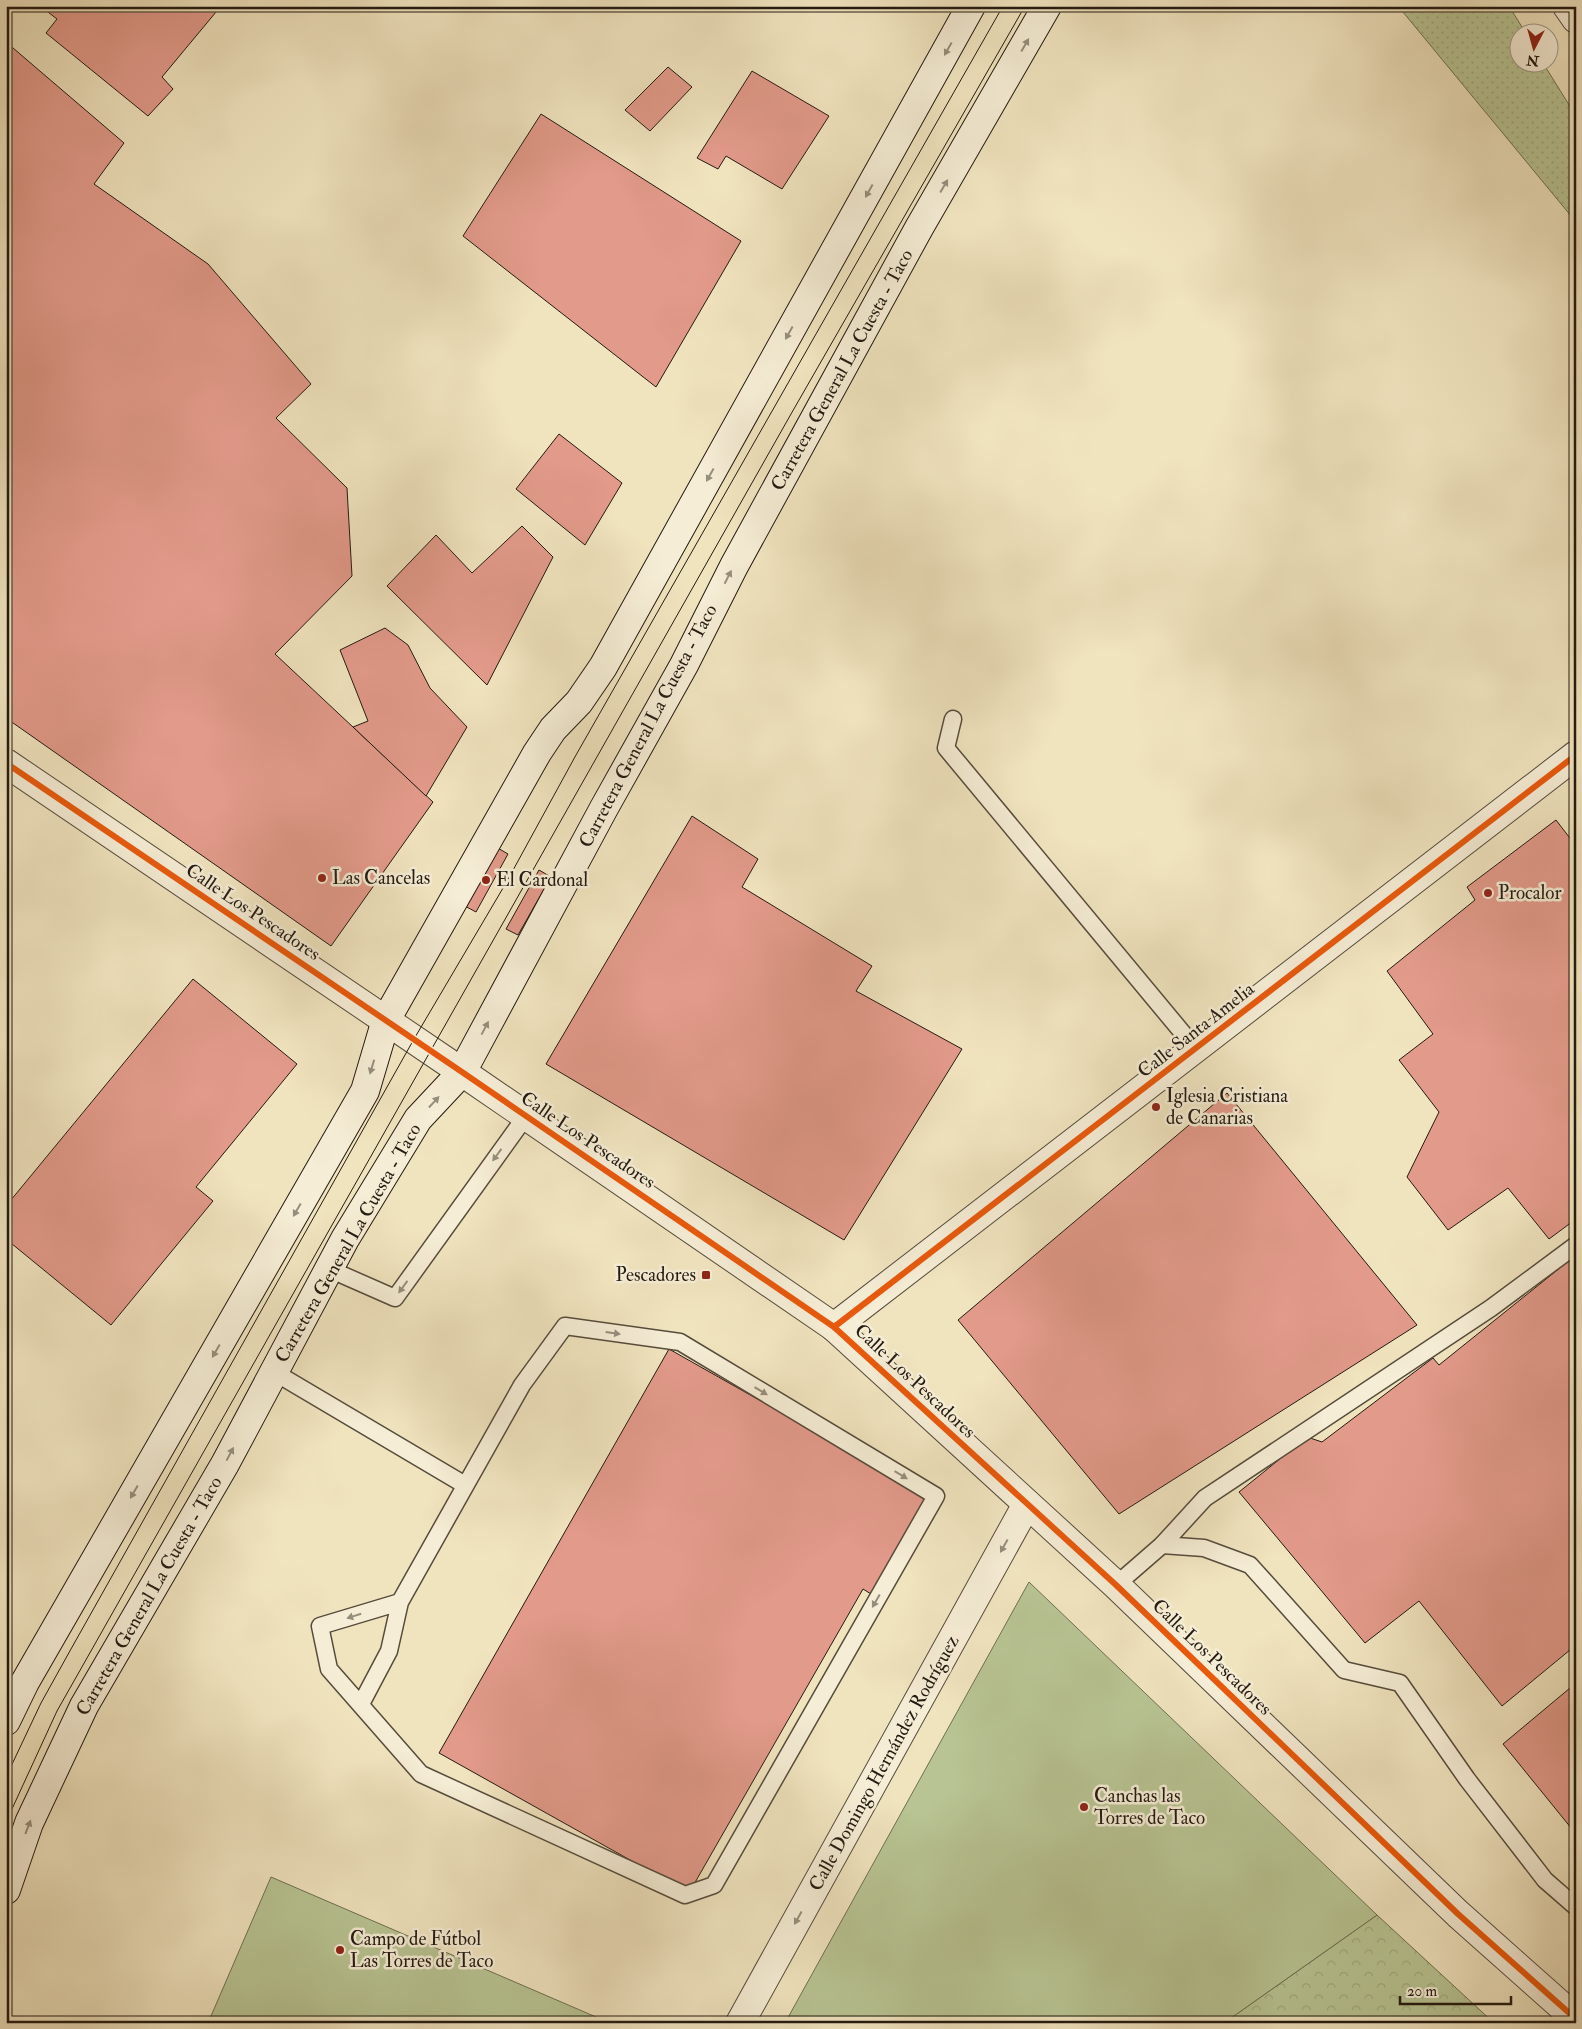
<svg xmlns="http://www.w3.org/2000/svg" width="1582" height="2029" viewBox="0 0 1582 2029" font-family="'IM FELL Double Pica',serif">
  <style>
    .forest { fill: url(#forest-crowns); stroke: #6e6f52 }
    .garden { fill: url(#garden-dots); stroke: #6e6f52 }
    .pitch { fill: #b8c493; stroke: #6e6f52 }
    .building { fill: #e29a8a; stroke: #231a11 }
    .lines { fill: none; stroke-linecap: round; stroke-linejoin: round }
    .lane-casing { stroke: #564c3c; stroke-width: 19 }
    .street-casing { stroke: #564c3c; stroke-width: 30 }
    .secondary-casing { stroke: #231a11; stroke-width: 30 }
    .lane { stroke: #f5edd5; stroke-width: 16 }
    .street { stroke: #f5edd5; stroke-width: 28 }
    .secondary { stroke: #f5edd5; stroke-width: 28 }
    .tram { stroke: #231a11; stroke-width: 1 }
    .cycleway-casing { stroke: #f5edd5; stroke-width: 9 }
    .cycleway { stroke: #e8590c; stroke-width: 6 }
    .oneway { fill: #968e7d }
    .poi-dot { fill: #8f2418; stroke: #f5edd5; stroke-width: 2 }
    .labels { text-anchor: middle; dominant-baseline: central; stroke-width: 5; stroke-linejoin: round; paint-order: stroke }
    .street-label { font-size: 19px; fill: #231a11; stroke: #f5edd5 }
    .poi-label { font-size: 19px; fill: #231a11; stroke: #f5edd5; text-anchor: start }
  </style>
  <defs>
    <pattern id="forest-crowns" width="20" height="18" patternUnits="userSpaceOnUse" patternTransform="scale(1.25)"><rect width="20" height="18" fill="#b8c493"/><path d="M2 6a3 3 0 1 1 6 0M12 15a3 3 0 1 1 6 0" fill="none" stroke="#9ea87e"/></pattern>
    <pattern id="garden-dots" width="8" height="8" patternUnits="userSpaceOnUse" patternTransform="scale(1.25)"><rect width="8" height="8" fill="#b8c493"/><path d="M2 2h.1M6 6h.1" fill="none" stroke="#9ea87e" stroke-width="1.8" stroke-linecap="round"/></pattern>
  </defs>
  <rect width="100%" height="100%" fill="#f0e4bf"/>
  <filter id="stains"><feTurbulence type="fractalNoise" baseFrequency=".004" numOctaves="4"/><feColorMatrix values="0 0 0 0 .2 0 0 0 0 .09 0 0 0 0 .02 0 0 0 .5 -.17"/></filter>
  <radialGradient id="worn" r=".72"><stop offset=".6" stop-color="#630" stop-opacity="0"/><stop offset="1" stop-color="#630" stop-opacity=".3"/></radialGradient>
  <polygon class="forest" points="1377,1915 1494,2023 1224,2023"/>
  <polygon class="garden" points="1398,6 1509,6 1525,32 1520,32 1520,62 1543,63 1576,116 1576,222"/>
  <g class="pitch">
    <polygon points="1029,1582 1377,1915 1224,2023 785,2023"/>
    <polygon points="271,1877 610,2023 208,2023"/>
  </g>
  <g class="building">
    <polygon points="40,6 221,6 162,77 173,89 148,116 46,33 57,19"/>
    <polygon points="6,42 124,143 94,184 208,264 311,384 276,418 347,488 352,576 275,654 433,802 331,946 6,718"/>
    <polygon points="668,67 692,87 650,131 625,110"/>
    <polygon points="752,71 829,116 782,189 726,156 718,169 697,158"/>
    <polygon points="541,114 741,241 656,387 463,236"/>
    <polygon points="559,434 622,483 585,545 516,489"/>
    <polygon points="522,526 553,557 487,685 387,586 436,535 472,573"/>
    <polygon points="385,628 408,645 430,688 467,727 426,796 353,727 368,721 340,650"/>
    <polygon points="692,816 758,859 742,887 872,966 856,991 962,1049 844,1240 546,1064"/>
    <polygon points="1556,820 1576,846 1576,1219 1549,1239 1508,1188 1448,1230 1407,1177 1439,1112 1399,1060 1433,1034 1387,971 1475,900 1467,887"/>
    <polygon points="496,847 508,854 476,912 463,905"/>
    <polygon points="539,870 551,877 518,935 506,929"/>
    <polygon points="193,979 297,1064 196,1187 213,1201 111,1325 6,1239 6,1206"/>
    <polygon points="1227,1093 1417,1325 1119,1514 958,1320"/>
    <polygon points="1576,1255 1576,1645 1502,1706 1419,1601 1365,1643 1239,1492 1307,1437 1322,1442 1433,1358 1439,1365"/>
    <polygon points="669,1349 927,1495 871,1594 863,1589 689,1893 439,1753"/>
    <polygon points="1576,1683 1576,1834 1503,1744"/>
  </g>
  <g class="lines">
    <g class="lane-casing">
      <g id="lane">
        <polyline points="953,719 946,748 1196,1049"/>
        <polyline points="329,1269 395,1298 526,1116"/>
        <polyline points="274,1372 465,1485"/>
        <polyline points="1162,1545 1204,1548 1250,1565 1344,1670 1400,1683 1467,1779 1545,1880 1576,1907"/>
        <polyline points="1116,1585 1162,1545 1205,1498 1491,1308 1576,1245"/>
        <polyline points="361,1704 389,1651 400,1602 522,1385 565,1326 680,1342 936,1496 714,1885 685,1895 421,1774 329,1669 320,1626 400,1602"/>
      </g>
    </g>
    <g class="street-casing">
      <g id="street">
        <polyline points="1567,6 1576,19"/>
        <polyline points="6,763 462,1072 834,1327 1116,1585 1458,1914 1576,2019"/>
        <polyline points="834,1327 1576,755"/>
        <polyline points="740,2023 1027,1504"/>
      </g>
    </g>
    <g class="secondary-casing">
      <g id="secondary">
        <polyline points="6,1721 25,1682 365,1091 386,1020 537,753 553,729 579,702 603,667 971,6"/>
        <polyline points="6,1890 29,1823 84,1706 225,1464 345,1239 418,1119 462,1072 604,808 684,665 734,566 919,228 1047,6"/>
      </g>
    </g>
    <use href="#lane" class="lane"/>
    <use href="#street" class="street"/>
    <use href="#secondary" class="secondary"/>
    <g class="tram">
      <polyline points="6,1777 41,1703 71,1649 414,1039 506,883 576,755 1003,6"/>
      <polyline points="6,1822 57,1711 791,414 1025,6"/>
    </g>
    <g class="cycleway-casing">
      <g id="cycleway">
        <polyline points="6,763 462,1072 834,1327 1116,1585 1458,1914 1576,2019"/>
        <polyline points="834,1327 1576,755"/>
      </g>
    </g>
    <use href="#cycleway" class="cycleway"/>
  </g>
  <defs><path id="oneway-solid" d="M-6-.8H1V-3.2L6.5 0L1 3.2V.8H-6Z" transform="scale(1.25)"/></defs>
  <g class="oneway">
    <use href="#oneway-solid" transform="translate(1025 45) rotate(-60)"/>
    <use href="#oneway-solid" transform="translate(948 49) rotate(119)"/>
    <use href="#oneway-solid" transform="translate(944 186) rotate(-60)"/>
    <use href="#oneway-solid" transform="translate(869 191) rotate(119)"/>
    <use href="#oneway-solid" transform="translate(789 333) rotate(119)"/>
    <use href="#oneway-solid" transform="translate(710 475) rotate(119)"/>
    <use href="#oneway-solid" transform="translate(728 577) rotate(-63)"/>
    <use href="#oneway-solid" transform="translate(485 1028) rotate(-62)"/>
    <use href="#oneway-solid" transform="translate(372 1067) rotate(107)"/>
    <use href="#oneway-solid" transform="translate(434 1102) rotate(-47)"/>
    <use href="#oneway-solid" transform="translate(497 1155) rotate(126)"/>
    <use href="#oneway-solid" transform="translate(297 1210) rotate(120)"/>
    <use href="#oneway-solid" transform="translate(403 1287) rotate(126)"/>
    <use href="#oneway-solid" transform="translate(613 1333) rotate(8)"/>
    <use href="#oneway-solid" transform="translate(216 1351) rotate(120)"/>
    <use href="#oneway-solid" transform="translate(761 1391) rotate(31)"/>
    <use href="#oneway-solid" transform="translate(230 1454) rotate(-62)"/>
    <use href="#oneway-solid" transform="translate(901 1475) rotate(31)"/>
    <use href="#oneway-solid" transform="translate(134 1492) rotate(120)"/>
    <use href="#oneway-solid" transform="translate(1004 1546) rotate(119)"/>
    <use href="#oneway-solid" transform="translate(876 1601) rotate(120)"/>
    <use href="#oneway-solid" transform="translate(354 1616) rotate(163)"/>
    <use href="#oneway-solid" transform="translate(28 1827) rotate(-69)"/>
    <use href="#oneway-solid" transform="translate(798 1918) rotate(119)"/>
  </g>
  <g class="poi-dot">
    <circle cx="322" cy="878" r="5"/>
    <circle cx="486" cy="880" r="5"/>
    <circle cx="1488" cy="893" r="5"/>
    <circle cx="1156" cy="1107" r="5"/>
    <rect x="701" y="1270" width="10" height="10" rx="2.5"/>
    <circle cx="1084" cy="1807" r="5"/>
    <circle cx="340" cy="1950" r="5"/>
  </g>
  <g class="labels">
    <g class="street-label">
      <text transform="translate(842 370) rotate(-61)">Carretera General La Cuesta - Taco</text>
      <text transform="translate(648 726) rotate(-62)">Carretera General La Cuesta - Taco</text>
      <text transform="translate(253 912) rotate(34)">Calle Los Pescadores</text>
      <text transform="translate(1196 1030) rotate(-38)">Calle Santa Amelia</text>
      <text transform="translate(588 1140) rotate(34)">Calle Los Pescadores</text>
      <text transform="translate(348 1243) rotate(-60)">Carretera General La Cuesta - Taco</text>
      <text transform="translate(915 1381) rotate(43)">Calle Los Pescadores</text>
      <text transform="translate(149 1596) rotate(-60)">Carretera General La Cuesta - Taco</text>
      <text transform="translate(1212 1657) rotate(44)">Calle Los Pescadores</text>
      <text transform="translate(884 1763) rotate(-61)">Calle Domingo Hernández Rodríguez</text>
    </g>
    <g class="poi-label">
      <text x="332" y="878">Las Cancelas</text>
      <text x="496" y="880">El Cardonal</text>
      <text x="1498" y="893">Procalor</text>
      <text x="1166" y="1096">Iglesia Cristiana<tspan x="1166" dy="22">de Canarias</tspan></text>
      <text x="696" y="1275" text-anchor="end">Pescadores</text>
      <text x="1094" y="1796">Canchas las<tspan x="1094" dy="22">Torres de Taco</tspan></text>
      <text x="350" y="1939">Campo de Fútbol<tspan x="350" dy="22">Las Torres de Taco</tspan></text>
    </g>
  </g>
  <rect width="1582" height="2029" fill="none" stroke="#f0e4bf" stroke-width="25"/>
  <rect x="8" y="8" width="1567" height="2014" fill="none" stroke="#231a11" stroke-width="2.5"/>
  <rect x="12" y="12" width="1557" height="2004" fill="none" stroke="#231a11"/>
  <g transform="translate(1534 48) rotate(186)"><circle r="24" fill="#f5edd5" stroke="#a19987"/>
  <path d="M0-4L9 19L0 12L-9 19Z" fill="#8f2418"/>
  <text y="-8" font-size="14" font-weight="bold" text-anchor="middle" fill="#231a11">N</text>
  </g>
  <path d="M1400 1996v8h111v-8" fill="none" stroke="#231a11" stroke-width="2.5"/>
  <text x="1407" y="1996" font-size="15" fill="#231a11" stroke="#f5edd5" stroke-width="4" paint-order="stroke">20 m</text>
  <rect width="100%" height="100%" filter="url(#stains)"/>
  <rect width="100%" height="100%" fill="url(#worn)"/>
</svg>
